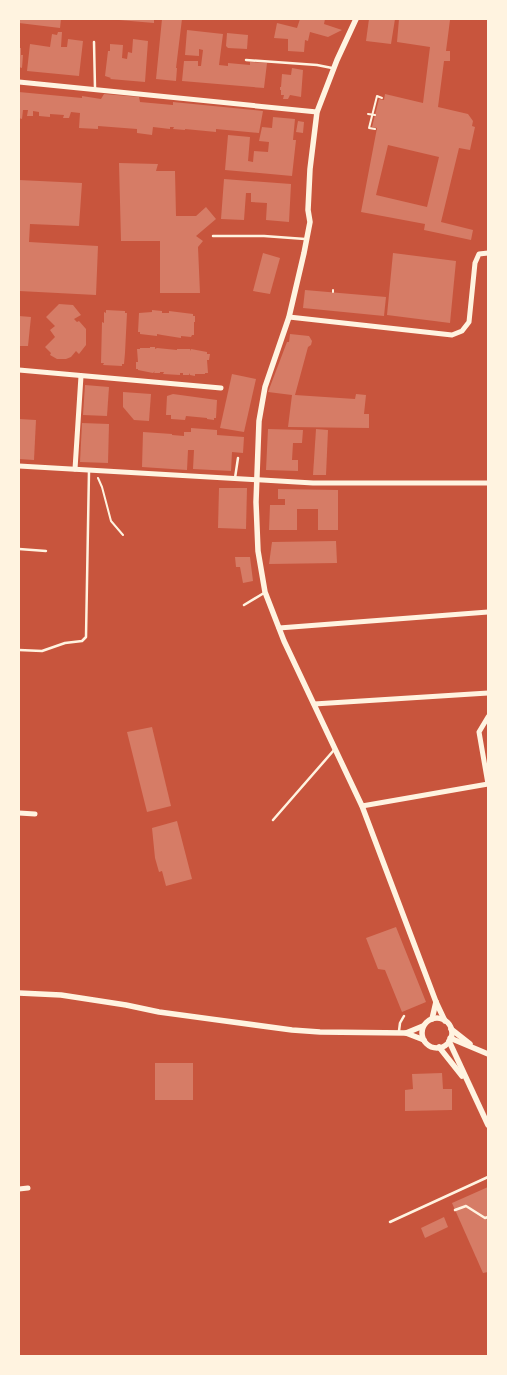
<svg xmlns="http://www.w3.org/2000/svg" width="507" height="1375" viewBox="0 0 507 1375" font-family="'Work Sans',sans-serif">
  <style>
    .building { fill: #d67c66; fill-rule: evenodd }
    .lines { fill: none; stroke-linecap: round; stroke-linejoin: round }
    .path { stroke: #fff3e0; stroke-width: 2 }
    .service { stroke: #fff3e0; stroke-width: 2.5 }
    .minor { stroke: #fff3e0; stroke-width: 5 }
    .tertiary { stroke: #fff3e0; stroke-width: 5.5 }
  </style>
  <rect width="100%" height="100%" fill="#c8553d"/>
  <g class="building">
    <polygon points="19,19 61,19 60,28 19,23"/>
    <polygon points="119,19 154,19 154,23 119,20"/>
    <polygon points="162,19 182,19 176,68 177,68 176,81 156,79"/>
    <polygon points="300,19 325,19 324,24 342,30 328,37 310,32 308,41 305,40 304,52 288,51 288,39 274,38 277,23 297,28"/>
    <polygon points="369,19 395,19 391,44 366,41"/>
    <path d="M 399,19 L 450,20 L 446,51 L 450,51 L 450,61 L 444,61 L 438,107 L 468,114 L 473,121 L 472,126 L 475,127 L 470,150 L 459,148 L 441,222 L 473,230 L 471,240 L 424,230 L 425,224 L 361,212 L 377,128 L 372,127 L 379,99 L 384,100 L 385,94 L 423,103 L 430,47 L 397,42 ZM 388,145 L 439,157 L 427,207 L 376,195 Z"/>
    <polygon points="187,30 223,34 219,65 228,66 228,63 250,65 250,62 267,63 264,88 182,81 184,61 198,61 198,66 201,66 203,50 199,49 199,56 185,55"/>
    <polygon points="58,32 62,32 61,47 67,47 68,39 83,41 79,76 27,71 30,44 50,47 52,34 57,35"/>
    <polygon points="227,33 248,35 247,49 228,48 226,46"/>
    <polygon points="133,39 148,41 145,82 110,79 111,78 105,76 108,51 110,51 110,44 123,45 122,58 127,59 128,52 132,53"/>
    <polygon points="19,48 21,48 21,55 23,55 22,68 19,67"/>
    <polygon points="292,68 303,70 301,97 290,95 288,99 283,99 284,95 281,95 281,90 280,90 280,87 281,87 282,74 291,75"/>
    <polygon points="19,92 82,98 82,96 101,99 104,94 139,97 140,102 173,105 173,102 263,111 259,133 216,129 216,132 185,129 185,130 173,129 174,127 170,127 170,129 153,127 152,135 137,133 137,129 98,126 98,129 79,128 80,113 71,112 69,118 63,118 64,115 50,114 50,117 39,116 39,112 33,111 33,116 27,116 28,110 23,110 22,119 19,118"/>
    <polygon points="273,117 295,119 293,140 296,140 292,176 225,170 228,135 250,137 248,161 253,162 254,151 268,152 269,142 259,141 262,127 272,128"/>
    <polygon points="298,121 304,122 303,133 296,132"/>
    <polygon points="119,163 158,164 156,171 175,171 176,216 196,216 206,207 216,219 196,236 203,241 198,247 200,293 160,293 160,241 121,241"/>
    <polygon points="224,179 291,184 289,222 266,220 267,203 251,202 251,193 246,193 244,220 221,219"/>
    <polygon points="19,180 82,183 79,226 30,224 29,242 98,246 96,295 19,291"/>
    <polygon points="263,253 280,258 270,294 253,291"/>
    <polygon points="393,253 456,261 450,323 387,315"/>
    <polygon points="305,290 386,297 384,316 303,308"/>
    <polygon points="59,304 73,305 81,315 74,319 77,322 79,321 86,329 86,345 79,354 76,351 71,357 66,359 57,359 50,355 51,353 45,347 55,337 50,330 55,326 46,317"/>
    <polygon points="106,310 125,311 125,313 127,313 125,353 124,364 122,364 122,366 103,365 104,363 101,363 102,322 104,323 104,312 106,313"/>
    <polygon points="152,310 162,311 162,313 169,313 169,311 193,314 193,316 195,316 195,322 194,322 194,335 192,335 191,337 181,336 181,338 162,335 157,334 157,336 140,334 140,332 138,332 139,313 152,312"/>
    <polygon points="19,316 31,317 28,346 19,346"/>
    <polygon points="290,334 309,336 312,341 311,345 308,347 295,395 355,399 356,394 366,395 364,414 369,414 369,428 288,427 292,395 268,392 287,342 289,342"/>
    <polygon points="150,347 155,347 155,349 157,348 177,350 177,349 190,349 191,351 191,349 207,352 207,354 210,354 209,360 207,360 208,373 205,373 205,374 195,374 195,376 190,375 190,373 189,375 183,375 183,373 180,373 180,375 163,374 164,372 160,372 160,373 154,373 155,371 153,373 138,370 138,369 136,369 136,362 138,362 137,349 140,349 140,348 150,348"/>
    <polygon points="232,374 256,379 244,432 220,428"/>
    <polygon points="85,385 109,387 107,416 83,415"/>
    <polygon points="123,392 151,394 149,421 134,420 123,407"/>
    <polygon points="173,394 217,400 216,418 214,418 214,420 207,419 207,418 186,416 185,420 171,419 171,415 166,415 167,396"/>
    <polygon points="19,419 36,420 34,460 19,459"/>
    <polygon points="82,423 109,424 108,463 80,462"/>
    <polygon points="191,428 217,430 217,435 244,437 243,453 232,452 231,471 193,469 194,450 188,450 187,470 142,467 143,432 172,434 172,435 184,436 184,432 191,432"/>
    <polygon points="268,429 303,430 302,443 293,443 292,460 298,460 298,471 266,470"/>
    <polygon points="316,429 328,430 326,475 313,475"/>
    <polygon points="219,488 247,488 246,529 218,528"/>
    <polygon points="278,489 338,490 338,530 318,530 318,509 297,509 297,530 269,530 270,505 285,505 285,499 278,499"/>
    <polygon points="336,541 337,563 269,564 272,542"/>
    <polygon points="235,557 250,557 253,581 243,583 240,567 236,567"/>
    <polygon points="152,727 171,806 147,812 127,732"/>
    <polygon points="177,821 192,879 166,886 162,871 159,872 155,858 152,828"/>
    <polygon points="396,927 426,1002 402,1012 385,970 378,969 366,938"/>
    <rect x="155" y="1063" width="38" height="37"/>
    <polygon points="442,1073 443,1089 452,1089 452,1110 405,1111 405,1090 413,1089 412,1074"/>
    <polygon points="488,1187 488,1272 483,1273 452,1203"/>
    <polygon points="444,1217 448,1227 425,1238 421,1228"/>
  </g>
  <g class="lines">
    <g class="path">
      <polyline points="368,114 375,115"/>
      <polyline points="375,129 369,128 377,96 382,98"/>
      <polyline points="333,292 333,290"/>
      <polyline points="98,478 102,487 111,521 123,535"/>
    </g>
    <g class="service">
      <polyline points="94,42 95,88"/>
      <polyline points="246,60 317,65 332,68"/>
      <polyline points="213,236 264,236 305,239"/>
      <polyline points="235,478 238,458"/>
      <polyline points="19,549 46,551"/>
      <polyline points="244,605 264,593"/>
      <polyline points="19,650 42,651 65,643 82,641 86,637 89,471"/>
      <polyline points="273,820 334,750"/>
      <polyline points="399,1031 400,1023 404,1016"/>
      <polyline points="455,1210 466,1206 485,1218 488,1217"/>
      <polyline points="390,1222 488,1177"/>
    </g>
    <g class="minor">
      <polyline points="19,82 317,112"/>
      <polyline points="289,317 452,335 462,331 469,322 475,263 479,254 488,253"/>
      <polyline points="19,370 221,388"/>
      <polyline points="19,466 313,483 488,483"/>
      <polyline points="75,469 81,376"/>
      <polyline points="279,628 488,612"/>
      <polyline points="314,704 488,693"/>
      <polyline points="488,784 479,732 488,717"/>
      <polyline points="362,806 488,784"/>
      <polyline points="19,813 35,814"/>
      <polyline points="19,1189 28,1188"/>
    </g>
    <g class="tertiary">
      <polyline points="356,19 337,60 317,112 310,169 308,210 310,222 304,253 289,317 265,387 259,421 256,502 258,551 265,592 284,641 362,806 436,1002 445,1021"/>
      <polyline points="19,993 61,995 126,1005 159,1012 292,1030 320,1032 406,1033 424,1040"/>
      <circle cx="437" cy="1033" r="15"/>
      <polyline points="432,1019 436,1002"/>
      <polyline points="451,1029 470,1044"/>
      <polyline points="406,1033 423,1026"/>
      <polyline points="450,1038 488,1054"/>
      <polyline points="449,1041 488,1125"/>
      <polyline points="439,1047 462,1076"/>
    </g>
  </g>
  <rect width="507" height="1375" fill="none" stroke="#fff3e0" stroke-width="40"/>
</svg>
